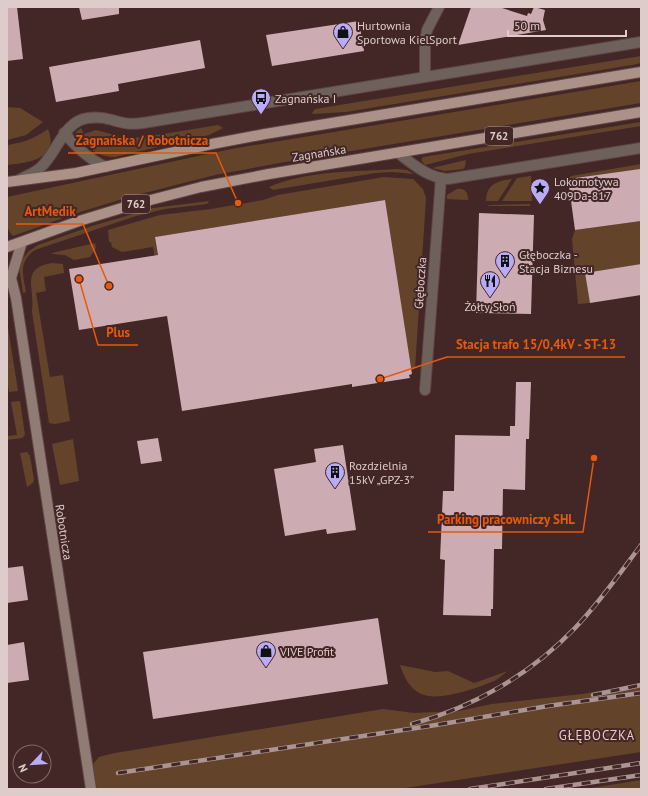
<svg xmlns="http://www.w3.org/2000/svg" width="648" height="796" viewBox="0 0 648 796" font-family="'PT Sans',sans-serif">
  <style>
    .green { fill: #63442b }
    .building { fill: #cdabb2 }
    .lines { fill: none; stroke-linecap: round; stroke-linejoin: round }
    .street-casing { stroke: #5e4544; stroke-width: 12 }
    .secondary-casing { stroke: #5e4544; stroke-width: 12 }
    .primary-casing { stroke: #5e4544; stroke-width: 12 }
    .street { stroke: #6e615c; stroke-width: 10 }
    .secondary { stroke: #917c75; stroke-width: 10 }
    .primary { stroke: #ab9188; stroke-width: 10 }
    .rail-casing { stroke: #aa9594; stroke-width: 4.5 }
    .rail { stroke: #422726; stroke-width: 3; stroke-dasharray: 9; stroke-linecap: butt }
    .labels { text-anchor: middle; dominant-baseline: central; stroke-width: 4; stroke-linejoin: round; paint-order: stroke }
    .shield { fill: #422726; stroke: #af9a9a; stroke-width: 1 }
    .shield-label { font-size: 11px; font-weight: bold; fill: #decccb }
    .poi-label { font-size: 12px; fill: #decccb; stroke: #422726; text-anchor: start }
    .street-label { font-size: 12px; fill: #decccb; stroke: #422726 }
    .neighbourhood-label { font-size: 13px; letter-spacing: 1px; fill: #ecc8c6; stroke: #422726 }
    .leader { fill: none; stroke: #e8590c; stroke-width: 1.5 }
    .callout-dot { fill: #e8590c; stroke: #422726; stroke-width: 1.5 }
    .callout-label { font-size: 13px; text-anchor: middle; font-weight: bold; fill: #e8590c; stroke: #422726; stroke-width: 4; stroke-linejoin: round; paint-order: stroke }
  </style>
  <rect width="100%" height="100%" fill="#422726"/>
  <g class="green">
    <polygon points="641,56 641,63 632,65 346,112 313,114 312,113 315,109"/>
    <path d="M 641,81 L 641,103 L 285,162 L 215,175 L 129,197 L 77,213 L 13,236 C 3,227 7,209 7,197 L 231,149 Z"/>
    <polygon points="7,107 20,108 43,122 26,135 7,140 7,119 8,119"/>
    <polygon points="641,122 641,126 468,154 425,165 421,160 423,157"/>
    <path d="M 218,125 L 223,128 L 209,135 L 115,157 C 97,157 87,147 75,134 L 75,133 L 81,128 L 84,134 L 96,130 L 126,138 L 145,137 Z"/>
    <path d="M 48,129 C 60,159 28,163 7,165 L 7,145 C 23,143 35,138 48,129 Z"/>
    <polygon points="466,160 465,167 463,169 445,171 432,168"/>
    <polygon points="641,164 641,169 567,179 571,176"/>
    <path d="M 397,169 L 407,170 L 414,174 L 392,172 L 375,173 L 273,190 L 269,187 C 308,170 355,172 397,169 Z"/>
    <polygon points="531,176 532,201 502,201 517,178"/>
    <polygon points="384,177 413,179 423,189 426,198 415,369 411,370 384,200 155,237 161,277 158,278 153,247 122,252 112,247 111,242 109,242 108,230 160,215 211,209 263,200 278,195"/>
    <path d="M 512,179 L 498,201 L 486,201 C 486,184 498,181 512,179 Z"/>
    <path d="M 457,189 C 465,188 468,192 468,200 L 447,199 L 447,195 Z"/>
    <path d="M 209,201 L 207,204 L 165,209 L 136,216 L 35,250 C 18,262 23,275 26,292 L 23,293 L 19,267 L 22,260 L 29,251 L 38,245 L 92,226 L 153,208 Z"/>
    <polygon points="530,204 530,206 489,206 488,205"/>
    <polygon points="641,221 641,264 585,273 590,303 578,304 572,239 575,230"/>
    <polygon points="95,243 96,248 90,257 74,260 65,255 52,254 52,253"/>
    <path d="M 52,263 L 63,264 L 64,273 L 44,277 L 46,291 L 36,293 L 50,377 L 63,375 L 70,421 L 55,424 L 49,423 L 32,312 C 36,290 19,268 52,263 Z"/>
    <polygon points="7,321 18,391 9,392 7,378"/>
    <polygon points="20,401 25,435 22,438 7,440 7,436 17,435 11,402"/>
    <polygon points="73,439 79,481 60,485 52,444"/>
    <polygon points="27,452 30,456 34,480 33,483 27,487 20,453"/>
    <path d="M 400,665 L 435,672 L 448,671 L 474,683 L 508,671 C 504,674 500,677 496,680 C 479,688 438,702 421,694 C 409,688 404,677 400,665 Z"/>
    <polygon points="641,684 641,752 399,789 97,789 93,764 99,757 115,753 383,709 414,713 459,711 492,704 582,694"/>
    <polygon points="641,780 641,789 585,789"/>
  </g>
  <g class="building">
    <polygon points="7,7 17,7 23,59 7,61"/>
    <polygon points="79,7 119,7 119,14 82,20"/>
    <polygon points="471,7 499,7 527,16 528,13 531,14 534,7 545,10 543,20 546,30 458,45"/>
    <polygon points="359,21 364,51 272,66 266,35"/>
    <polygon points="200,40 205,68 118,84 119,91 56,102 49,67"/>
    <polygon points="640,169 641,221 575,230 568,179"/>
    <polygon points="385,200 412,374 409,375 410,378 352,387 352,384 182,411 167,316 79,330 69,269 158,255 155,237"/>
    <polygon points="479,213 534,215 531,314 476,313"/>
    <polygon points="641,264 641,295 590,303 585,273"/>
    <polygon points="516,382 531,382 529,439 526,439 525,490 503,489 502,549 494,549 493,609 491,609 491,616 443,615 445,560 440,559 443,491 454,491 455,435 510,436 510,426 515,426"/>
    <polygon points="158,438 162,461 141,464 137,441"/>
    <polygon points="343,445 356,530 327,534 326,529 285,536 274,469 316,462 314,449"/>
    <polygon points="23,566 28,600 7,603 7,568"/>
    <polygon points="378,618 388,684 153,719 143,652"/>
    <polygon points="24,642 29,680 7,683 7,645"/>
  </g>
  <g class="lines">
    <g class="street-casing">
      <g id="street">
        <polyline points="425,76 425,42 427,30 439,7"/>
        <path d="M 64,133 C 78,148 88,159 106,167"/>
        <path d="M 398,153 C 413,164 428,178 448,179 L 641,148"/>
        <path d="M 19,180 C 26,176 34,173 40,168 C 57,154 63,121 88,118 C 103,116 110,120 124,123 C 134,125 144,123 155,121 L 641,42"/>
        <polyline points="425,390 441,178"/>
      </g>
    </g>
    <g class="secondary-casing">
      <polyline id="secondary" points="22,242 11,278 16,298 91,789"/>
    </g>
    <g class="primary-casing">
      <g id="primary">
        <polyline points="7,182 76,173 212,144 265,134 641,72"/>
        <polyline points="7,247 79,221 135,204 201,187 269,174 641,112"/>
      </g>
    </g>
    <use href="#street" class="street"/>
    <use href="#secondary" class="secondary"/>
    <use href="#primary" class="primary"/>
    <g class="rail-casing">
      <g id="rail">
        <polyline points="593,695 641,685"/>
        <path d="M 412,724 C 474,707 531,674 575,628 C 600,602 620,573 641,545"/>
        <polyline points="118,773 436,725 548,706 641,693"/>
        <polyline points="470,789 641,763"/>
        <polyline points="546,789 641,775"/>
      </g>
    </g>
    <use href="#rail" class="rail"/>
  </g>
  <defs>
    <g id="shop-pin" transform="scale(1)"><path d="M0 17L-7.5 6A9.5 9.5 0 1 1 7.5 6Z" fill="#b8abf7" stroke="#422726"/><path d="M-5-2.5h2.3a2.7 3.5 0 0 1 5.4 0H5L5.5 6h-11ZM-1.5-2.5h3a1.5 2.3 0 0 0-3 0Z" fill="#111"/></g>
    <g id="bus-pin" transform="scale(1)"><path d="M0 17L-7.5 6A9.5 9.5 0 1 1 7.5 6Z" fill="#b8abf7" stroke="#422726"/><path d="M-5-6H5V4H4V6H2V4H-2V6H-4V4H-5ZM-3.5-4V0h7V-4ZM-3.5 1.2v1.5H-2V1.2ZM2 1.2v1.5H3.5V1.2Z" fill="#111"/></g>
    <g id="sight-pin" transform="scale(1)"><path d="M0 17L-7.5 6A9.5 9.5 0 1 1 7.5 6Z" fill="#b8abf7" stroke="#422726"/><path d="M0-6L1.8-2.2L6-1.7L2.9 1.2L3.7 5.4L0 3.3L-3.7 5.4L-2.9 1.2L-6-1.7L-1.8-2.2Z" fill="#111"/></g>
    <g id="building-pin" transform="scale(1)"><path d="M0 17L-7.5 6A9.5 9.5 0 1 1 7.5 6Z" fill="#b8abf7" stroke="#422726"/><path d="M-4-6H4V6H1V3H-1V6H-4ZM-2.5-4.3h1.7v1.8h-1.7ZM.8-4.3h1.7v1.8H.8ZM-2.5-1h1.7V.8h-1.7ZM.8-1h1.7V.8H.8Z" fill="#111"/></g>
    <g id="restaurant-pin" transform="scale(1)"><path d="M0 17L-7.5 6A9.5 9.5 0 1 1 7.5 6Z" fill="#b8abf7" stroke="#422726"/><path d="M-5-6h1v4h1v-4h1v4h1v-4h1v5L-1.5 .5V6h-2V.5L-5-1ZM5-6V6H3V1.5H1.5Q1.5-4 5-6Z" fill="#111"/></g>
  </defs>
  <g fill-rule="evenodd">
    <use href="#shop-pin" x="343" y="32"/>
    <use href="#bus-pin" x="261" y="98"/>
    <use href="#sight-pin" x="540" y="188"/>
    <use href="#building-pin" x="505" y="261"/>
    <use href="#restaurant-pin" x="490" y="281"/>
    <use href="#building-pin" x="335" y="472"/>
    <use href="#shop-pin" x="266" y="651"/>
  </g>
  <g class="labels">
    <g class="shield">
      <rect x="485" y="127" width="28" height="18" rx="3"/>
      <rect x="122" y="195" width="28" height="18" rx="3"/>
    </g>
    <g class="shield-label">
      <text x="499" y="136">762</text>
      <text x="136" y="204">762</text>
    </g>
    <g class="poi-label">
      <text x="357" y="25">Hurtownia<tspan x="357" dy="14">Sportowa KielSport</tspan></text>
      <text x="275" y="98">Zagnańska I</text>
      <text x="554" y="181">Lokomotywa<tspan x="554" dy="14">409Da-817</tspan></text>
      <text x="519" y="254">Głęboczka -<tspan x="519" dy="14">Stacja Biznesu</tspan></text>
      <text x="490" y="306" text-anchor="middle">Żółty Słoń</text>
      <text x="349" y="465">Rozdzielnia<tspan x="349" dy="14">15kV „GPZ-3”</tspan></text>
      <text x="280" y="651">VIVE Profit</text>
    </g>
    <g class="street-label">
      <text transform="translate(319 153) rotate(-9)">Zagnańska</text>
      <text transform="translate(420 283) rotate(-86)">Głęboczka</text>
      <text transform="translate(64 532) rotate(81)">Robotnicza</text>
    </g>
    <g class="neighbourhood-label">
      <text x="597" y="735">GŁĘBOCZKA</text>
    </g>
  </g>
  <path class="leader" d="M238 203L216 153H68M109 286L83 224H16M79 279L98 345H138M380 379L447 357H625M594 458L583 532H428"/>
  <g class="callout-dot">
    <circle cx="238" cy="203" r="4"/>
    <circle cx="109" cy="286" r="4"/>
    <circle cx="79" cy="279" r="4"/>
    <circle cx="380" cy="379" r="4"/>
    <circle cx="594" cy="458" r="4"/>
  </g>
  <g class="callout-label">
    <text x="142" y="145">Zagnańska / Robotnicza</text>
    <text x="50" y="216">ArtMedik</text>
    <text x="118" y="337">Plus</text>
    <text x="536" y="349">Stacja trafo 15/0,4kV - ST-13</text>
    <text x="506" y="524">Parking pracowniczy SHL</text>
  </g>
  <rect width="648" height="796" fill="none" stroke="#decccb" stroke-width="16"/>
  <g transform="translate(32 764) rotate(245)"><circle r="19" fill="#422726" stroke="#806968"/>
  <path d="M0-3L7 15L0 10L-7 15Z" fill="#b8abf7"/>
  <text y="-6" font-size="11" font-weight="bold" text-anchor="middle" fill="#decccb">N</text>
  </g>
  <path d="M508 30v6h118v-6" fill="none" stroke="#decccb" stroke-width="2"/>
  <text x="514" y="30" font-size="12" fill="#decccb" stroke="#422726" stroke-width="3" paint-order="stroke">50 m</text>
</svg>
